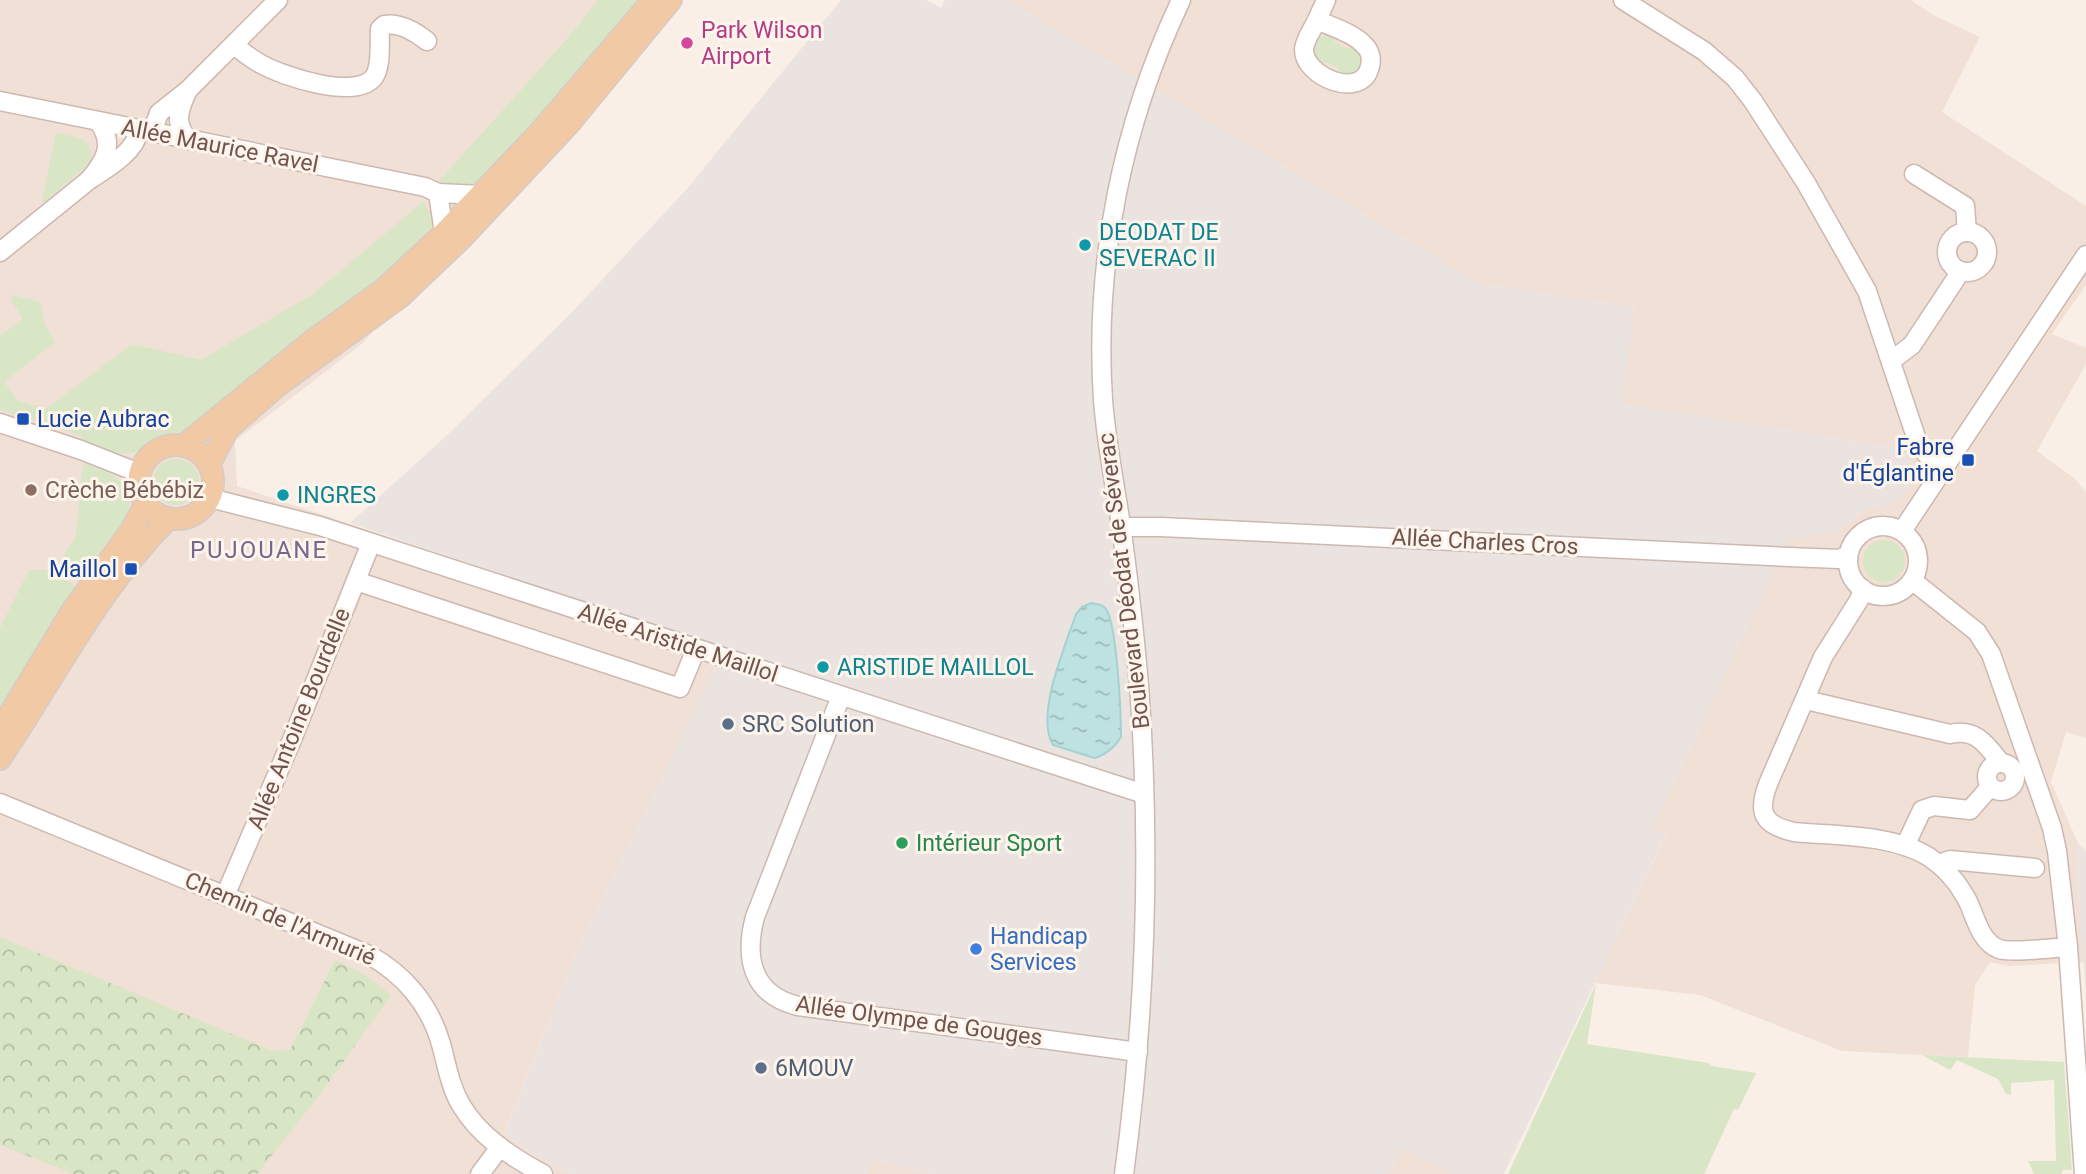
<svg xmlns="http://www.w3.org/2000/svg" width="2086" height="1174" viewBox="0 0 2086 1174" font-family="Roboto,sans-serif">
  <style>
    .residential { fill: #f1e0d5 }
    .industrial { fill: #ebe3e0 }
    .grass { fill: #d8e6c6 }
    .forest { fill: url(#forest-crowns) }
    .water { fill: url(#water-ripples); stroke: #a4d2d2; stroke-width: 2 }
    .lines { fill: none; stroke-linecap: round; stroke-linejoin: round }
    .minor-casing { stroke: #cdb8b0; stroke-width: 21 }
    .major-casing { stroke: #d4ccca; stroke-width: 24 }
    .minor { stroke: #fff; stroke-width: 18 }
    .major { stroke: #f2c9a5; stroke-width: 21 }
    .hotel-dot { fill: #d1479c; stroke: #fdf4ec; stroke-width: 2.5 }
    .culture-dot { fill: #0f9aa8; stroke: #fdf4ec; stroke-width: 2.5 }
    .transit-dot { fill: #1a4fb4; stroke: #fdf4ec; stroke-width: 2.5 }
    .education-dot { fill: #8d6e63; stroke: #fdf4ec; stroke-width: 2.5 }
    .service-dot { fill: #5c6f8a; stroke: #fdf4ec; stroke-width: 2.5 }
    .leisure-dot { fill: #2e9e5b; stroke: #fdf4ec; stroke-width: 2.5 }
    .shop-dot { fill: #3f7fe0; stroke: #fdf4ec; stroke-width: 2.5 }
    .labels { text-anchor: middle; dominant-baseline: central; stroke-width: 6; stroke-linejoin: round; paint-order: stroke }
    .hotel-label { font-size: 23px; fill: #b23c85; stroke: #fdf4ec; text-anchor: start }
    .street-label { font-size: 23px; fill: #71544d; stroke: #fdf4ec }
    .culture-label { font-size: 23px; fill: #0d838f; stroke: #fdf4ec; text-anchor: start }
    .transit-label { font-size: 23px; fill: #164399; stroke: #fdf4ec; text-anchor: end }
    .education-label { font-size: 23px; fill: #785e54; stroke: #fdf4ec; text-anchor: start }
    .service-label { font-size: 23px; fill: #4e5e75; stroke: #fdf4ec; text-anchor: start }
    .leisure-label { font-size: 23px; fill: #27864d; stroke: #fdf4ec; text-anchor: start }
    .shop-label { font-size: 23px; fill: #366cbe; stroke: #fdf4ec; text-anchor: start }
    .neighbourhood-label { font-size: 24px; letter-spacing: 2px; fill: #7a668d; stroke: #fdf4ec }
  </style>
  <defs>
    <pattern id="forest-crowns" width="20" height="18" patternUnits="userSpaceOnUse" patternTransform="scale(1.75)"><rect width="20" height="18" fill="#d8e6c6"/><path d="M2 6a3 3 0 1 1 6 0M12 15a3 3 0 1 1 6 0" fill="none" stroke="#b4bda3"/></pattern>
    <pattern id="water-ripples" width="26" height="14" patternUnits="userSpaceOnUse" patternTransform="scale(1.75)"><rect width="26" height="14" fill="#bde2e1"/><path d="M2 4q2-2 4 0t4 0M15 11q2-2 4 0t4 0" fill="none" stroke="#9ebab9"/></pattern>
  </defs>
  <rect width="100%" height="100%" fill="#faefe6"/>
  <g class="residential">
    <polygon points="0,0 655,0 363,343 235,441 237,486 722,649 711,676 576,953 504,1133 533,1154 570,1174 0,1174"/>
    <polygon points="1006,0 1911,0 1933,15 1980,37 1942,112 2086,206 2086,285 2052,334 2086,348 2086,364 2037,451 2074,478 2086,492 2086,738 2066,732 2051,782 2078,843 2077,877 2084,962 2008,966 1990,962 1975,985 1968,1057 1842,1051 1700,995 1595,983 1666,835 1651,832 1789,538 1836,532 1865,509 1883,507 1908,450 1622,404 1634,307 1481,284"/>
    <polygon points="1402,1148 1457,1174 1389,1174"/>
    <polygon points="871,1159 932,1174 867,1174"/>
  </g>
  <g class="industrial">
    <polygon points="841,0 926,0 941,8 945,0 1006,0 1481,284 1634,307 1623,404 1908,450 1912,468 1909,489 1895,502 1883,507 1865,509 1836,532 1789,539 1651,832 1666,834 1504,1174 1457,1174 1402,1148 1389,1174 932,1174 871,1159 867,1174 570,1174 533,1154 504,1134 576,953 711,676 722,649 350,523 444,438 572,312 686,190"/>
    <polygon points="2078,843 2086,851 2086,992 2077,877"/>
  </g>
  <g class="grass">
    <polygon points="598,0 644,0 485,181 471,188 438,182 566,40"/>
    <polygon points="1328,34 1334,36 1335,43 1348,49 1354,45 1364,59 1359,74 1339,77 1339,69 1326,62 1321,66 1312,55 1314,42 1320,37"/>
    <path d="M 56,133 C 75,137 94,136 91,162 L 44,202 L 42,201 Z"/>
    <polygon points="423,202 433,217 432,234 424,246 185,432 153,440 135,452 123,454 79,442 82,436 0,410 0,336 23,319 11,300 12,295 41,302 44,323 55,342 4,382 17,400 46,409 132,344 201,360 313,294"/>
    <circle cx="176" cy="482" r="23"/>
    <path d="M 83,463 C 114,474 133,479 129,517 L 81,584 L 57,567 L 76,536 Z"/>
    <circle cx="1884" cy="561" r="21"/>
    <polygon points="29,570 51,570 78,588 45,635 0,718 0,628"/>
    <polygon points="1596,984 1587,1044 1709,1063 1711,1066 1756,1073 1738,1110 1734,1109 1704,1174 1508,1174"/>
    <polygon points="1922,1055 2064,1062 2072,1170 2062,1170 2062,1174 2034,1174 2028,1161 2056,1161 2054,1080 2011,1083 2011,1095 2006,1094 1998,1079 1957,1060 1950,1070"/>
  </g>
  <polygon class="forest" points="0,937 273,1051 289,1050 291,1048 335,960 365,975 391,995 322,1092 257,1174 74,1174 0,1145"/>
  <path class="water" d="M 1091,603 C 1097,604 1102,604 1106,609 C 1117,624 1121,714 1121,737 C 1116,746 1104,756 1094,758 L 1053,745 C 1035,715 1065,647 1076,614 L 1082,607 Z"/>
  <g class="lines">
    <g class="minor-casing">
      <g id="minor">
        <polyline points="1623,0 1704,51 1735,78 1753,101 1806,183 1867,291 1919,446 1929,457 1945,467"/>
        <path d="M 1317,20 C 1332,27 1354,33 1365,46 C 1370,51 1372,59 1370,66 C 1363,101 1303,77 1304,49 C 1305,39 1313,29 1317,20 Z"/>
        <polyline points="1317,20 1326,0"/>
        <path d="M 234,45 C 243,52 251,59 261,64 C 282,76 356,101 374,77 C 382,66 379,43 380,29 L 384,25 C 399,22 416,32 427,41"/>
        <polyline points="188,90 278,0"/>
        <polyline points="0,101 425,187 438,193 482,195"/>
        <path d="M 99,122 C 115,145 105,161 89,180 C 106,169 136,152 139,130"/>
        <path d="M 152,132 L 159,113 L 188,90 C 179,109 173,124 189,140"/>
        <polyline points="1914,174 1965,206 1967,232"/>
        <polyline points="438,193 444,233"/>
        <circle cx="1967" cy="252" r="20"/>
        <polyline points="0,252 89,180"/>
        <polyline points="1891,361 1912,345 1961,271"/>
        <polyline points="0,423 81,450 139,473"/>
        <polyline points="210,498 320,526 1144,794"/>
        <circle cx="1883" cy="561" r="35"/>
        <polyline points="1121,527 1161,527 1790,557 1839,559 1848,555"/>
        <polyline points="1902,531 2086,255"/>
        <polyline points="356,581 680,688 696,649"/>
        <polyline points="1913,581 1977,632 1991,654 2052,828 2057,851 2068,947 2084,1174"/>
        <path d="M 1863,589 L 1859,600 L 1823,657 L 1768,784 C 1757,813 1763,825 1794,832 C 1836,836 1893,834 1929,857 C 1944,867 1956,880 1965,896 C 1975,912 1978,941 1999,949 C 2010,953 2054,948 2068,947"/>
        <path d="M 841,696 L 755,917 C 744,958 752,995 798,1006 L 1138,1052"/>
        <path d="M 1806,700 L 1950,734 C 1976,728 1986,744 2001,763"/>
        <circle cx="2001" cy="777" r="14"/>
        <path d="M 0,803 L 369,955 C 404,974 430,1005 441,1044 C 447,1066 450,1086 461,1105 C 480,1137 512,1157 543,1174"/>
        <polyline points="1905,846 1922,810 1934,806 1970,810 1990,787"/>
        <polyline points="1939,864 1950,860 2035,868"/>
        <polyline points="225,896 291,742 371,543"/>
        <polyline points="480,1174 500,1147"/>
        <path d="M 1124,1174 C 1146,1012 1151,848 1139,685 C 1134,629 1128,574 1120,519 C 1114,480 1106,440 1103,400 C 1094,263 1122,125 1181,0"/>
      </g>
    </g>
    <g class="major-casing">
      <g id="major">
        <circle cx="176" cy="482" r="37"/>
        <polyline points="183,446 312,341 384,289 444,233 539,133 653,0"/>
        <polyline points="209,465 228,429 277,386 400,297 461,239 569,124 671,0"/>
        <polyline points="0,730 72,611 130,532 145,505"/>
        <path d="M 0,759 C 54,679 99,588 168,519"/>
      </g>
    </g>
    <use href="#minor" class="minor"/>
    <use href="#major" class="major"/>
  </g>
  <circle class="hotel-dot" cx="687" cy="43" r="7"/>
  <g class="culture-dot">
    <circle cx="1085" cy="245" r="7"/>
    <circle cx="283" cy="495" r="7"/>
    <circle cx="823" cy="667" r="7"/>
  </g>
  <g class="transit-dot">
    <rect x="16" y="412" width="14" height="14" rx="3.5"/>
    <rect x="1961" y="453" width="14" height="14" rx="3.5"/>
    <rect x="124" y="562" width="14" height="14" rx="3.5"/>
  </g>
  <circle class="education-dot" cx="31" cy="490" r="7"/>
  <g class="service-dot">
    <circle cx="728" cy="724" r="7"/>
    <circle cx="761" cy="1068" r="7"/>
  </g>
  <circle class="leisure-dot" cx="902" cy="843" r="7"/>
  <circle class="shop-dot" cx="976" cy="949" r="7"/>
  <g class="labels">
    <g class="hotel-label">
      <text x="701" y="30">Park Wilson<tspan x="701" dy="26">Airport</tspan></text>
    </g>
    <g class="street-label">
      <text transform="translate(220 146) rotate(11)">Allée Maurice Ravel</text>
      <text transform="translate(1485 542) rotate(3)">Allée Charles Cros</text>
      <text transform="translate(1124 581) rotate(-97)">Boulevard Déodat de Séverac</text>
      <text transform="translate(678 643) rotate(18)">Allée Aristide Maillol</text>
      <text transform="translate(299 719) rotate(-68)">Allée Antoine Bourdelle</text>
      <text transform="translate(280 919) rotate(23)">Chemin de l'Armurié</text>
      <text transform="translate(919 1021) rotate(8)">Allée Olympe de Gouges</text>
    </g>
    <g class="culture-label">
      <text x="1099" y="232">DEODAT DE<tspan x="1099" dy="26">SEVERAC II</tspan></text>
      <text x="297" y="495">INGRES</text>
      <text x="837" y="667">ARISTIDE MAILLOL</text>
    </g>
    <g class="transit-label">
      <text x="37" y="419" text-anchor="start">Lucie Aubrac</text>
      <text x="1954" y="447">Fabre<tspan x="1954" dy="26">d'Églantine</tspan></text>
      <text x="117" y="569">Maillol</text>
    </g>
    <g class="education-label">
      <text x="45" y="490">Crèche Bébébiz</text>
    </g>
    <g class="service-label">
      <text x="742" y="724">SRC Solution</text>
      <text x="775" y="1068">6MOUV</text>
    </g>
    <g class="leisure-label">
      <text x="916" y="843">Intérieur Sport</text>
    </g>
    <g class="shop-label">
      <text x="990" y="936">Handicap<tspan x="990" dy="26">Services</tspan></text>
    </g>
    <g class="neighbourhood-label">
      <text x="259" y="550">PUJOUANE</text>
    </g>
  </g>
</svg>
